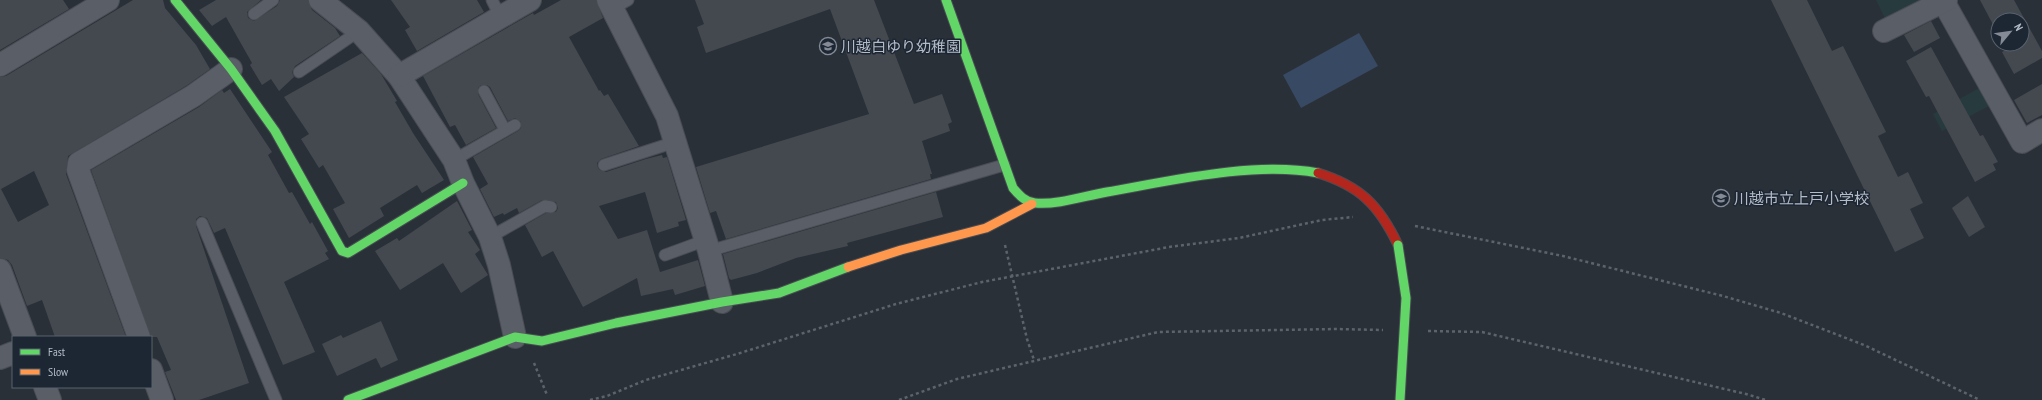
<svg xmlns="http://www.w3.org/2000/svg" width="2042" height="400" viewBox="0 0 2042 400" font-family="'PT Sans Narrow','Noto Sans JP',sans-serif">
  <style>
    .green { fill: #273a3e }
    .water { fill: #384963 }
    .building { fill: #444950; fill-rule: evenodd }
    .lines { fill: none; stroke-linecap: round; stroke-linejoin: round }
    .lane-casing { stroke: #484c53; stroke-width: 13 }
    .street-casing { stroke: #484c53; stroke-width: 24 }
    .fast-casing { stroke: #484c53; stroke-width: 11 }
    .slow-casing { stroke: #484c53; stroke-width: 11 }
    .jam-casing { stroke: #484c53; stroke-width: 11 }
    .path { stroke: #5d636a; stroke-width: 2.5; stroke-dasharray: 3 3; stroke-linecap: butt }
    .lane { stroke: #5a5e66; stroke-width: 11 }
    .street { stroke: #5a5e66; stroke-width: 22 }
    .fast { stroke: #63d668; stroke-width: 9 }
    .slow { stroke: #ff974d; stroke-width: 9 }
    .jam { stroke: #b3261e; stroke-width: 9 }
    .fast-bridge-casing { stroke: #484c53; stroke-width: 11; stroke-linecap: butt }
    .fast-bridge { stroke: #63d668; stroke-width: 9 }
    .labels { text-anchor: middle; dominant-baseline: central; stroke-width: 3; stroke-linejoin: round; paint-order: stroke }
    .poi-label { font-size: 15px; fill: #b4bcc9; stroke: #1d2633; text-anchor: start }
  </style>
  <rect width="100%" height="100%" fill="#2a3038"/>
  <g class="green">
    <polygon points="1876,0 1923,0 1885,18"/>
    <polygon points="1979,88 1989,106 1942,131 1933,114"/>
  </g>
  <polygon class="water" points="1359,33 1378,66 1301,108 1283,75"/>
  <g class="building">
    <polygon points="0,0 63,0 69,9 0,50"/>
    <path d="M 133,0 L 163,0 L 165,8 L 196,45 L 210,69 L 186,86 L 68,156 L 66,174 L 126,337 L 55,337 L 42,300 L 27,306 L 12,265 L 8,260 L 0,258 L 0,77 L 6,76 ZM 34,171 L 49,205 L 18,222 L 1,189 Z"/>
    <polygon points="216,0 261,0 247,12 248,18 254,21 277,6 280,0 308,0 312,10 335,28 340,36 295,66 292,72 294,77 279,91 271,79 262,85 250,65 252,63 226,17 212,26 199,10"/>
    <polygon points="391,0 477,0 484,12 417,51 405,30 410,27"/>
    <polygon points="561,0 596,0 603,18 569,37 599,91 600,90 604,96 608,94 639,146 601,159 597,163 598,168 600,170 606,172 646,159 662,155 663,158 667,157 686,220 678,222 679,226 657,233 645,192 599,206 618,239 647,230 660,272 698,260 705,286 675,295 673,289 641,296 637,278 583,307 553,251 542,257 525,225 546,213 556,212 558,208 556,202 542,200 519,213 517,208 504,215 503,213 494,217 480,189 488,184 473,157 518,131 521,128 521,122 515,118 508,121 490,87 487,85 481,85 478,88 478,94 496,128 466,145 455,125 450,127 423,76 533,13 534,15"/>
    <polygon points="695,0 874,0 914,104 942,94 952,122 948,124 950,131 922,141 932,174 930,174 931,179 726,239 716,211 710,213 696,167 869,114 830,9 706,53 697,27 704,24"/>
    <polygon points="1771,0 1807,0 1832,51 1843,46 1886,132 1878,136 1898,177 1908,172 1923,203 1910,209 1924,238 1895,252"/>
    <polygon points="1980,0 2014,0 2042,51 2042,58 2014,74 2002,52 2007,49 2004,44 2022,44 2022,20 1998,20 1998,34"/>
    <polygon points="1931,21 1940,38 1914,52 1904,35"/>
    <polygon points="1931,47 1980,136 1983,135 1998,162 1993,164 1996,170 1975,182 1929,96 1926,97 1906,61"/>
    <polygon points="362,53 381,74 397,101 395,102 413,133 444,180 422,193 417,185 380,208 384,216 349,238 333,209 345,203 323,165 319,168 301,139 309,134 284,97"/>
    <polygon points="2042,84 2042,115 2027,123 2014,100"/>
    <polygon points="230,89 272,152 268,155 289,193 292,192 310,224 312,222 328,251 325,253 329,259 284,282 315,352 283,365 225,228 214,233 207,218 200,216 196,219 196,226 249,383 199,400 176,400 165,372 171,370 157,337 151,337 91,170 199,107 222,90 224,93"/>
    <polygon points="936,192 943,217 847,243 848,246 796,258 757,273 731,280 729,278 723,254"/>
    <polygon points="1968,196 1985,227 1969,237 1952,208"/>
    <polygon points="457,201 472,230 468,232 480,250 475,254 488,275 461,293 443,263 400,290 375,251 397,238 399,241"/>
    <polygon points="381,321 398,360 381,368 376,358 337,376 322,344 341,335 343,338"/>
  </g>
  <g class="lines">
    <g class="lane-casing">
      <g id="lane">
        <polyline points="492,0 500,16"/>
        <polyline points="612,9 628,0"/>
        <polyline points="254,14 273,0"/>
        <polyline points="299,72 359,31"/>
        <polyline points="484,91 505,130"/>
        <polyline points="454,160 515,125"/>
        <polyline points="604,165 675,142"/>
        <polyline points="202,223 276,400"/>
        <polyline points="490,237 545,206 551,207"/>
        <polyline points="709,251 1004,165"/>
        <polyline points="665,255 706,240"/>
      </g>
    </g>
    <g class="street-casing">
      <g id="street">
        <polyline points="320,0 359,31 399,76 454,160 463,183 490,237 499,265 515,337"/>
        <polyline points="608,0 667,116 709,251 722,302"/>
        <polyline points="1943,1 2022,142 2042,130"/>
        <polyline points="1884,31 1946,0"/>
        <polyline points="0,65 108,0"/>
        <polyline points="399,76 530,0"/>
        <polyline points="0,270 25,337"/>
        <polyline points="139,337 78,170 79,163 193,96 231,69"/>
        <polyline points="0,358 13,353"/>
        <polyline points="151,370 162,400"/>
        <polyline points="45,387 50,400"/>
      </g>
    </g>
    <g class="fast-casing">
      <g id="fast">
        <polyline points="175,0 231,69 275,131 342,251 348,253 463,183"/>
        <path d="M 946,0 L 1013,188 C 1019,195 1025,202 1035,203 C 1058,205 1084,196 1107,192 C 1170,181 1255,161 1318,173"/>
        <polyline points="348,400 515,337 542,341 616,323 722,302 779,293 848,267"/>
      </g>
    </g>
    <g class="slow-casing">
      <polyline id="slow" points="848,267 901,250 986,228 1032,204"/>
    </g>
    <g class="jam-casing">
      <path id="jam" d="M 1318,173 C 1360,186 1379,205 1398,245"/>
    </g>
    <g class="path">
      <polyline points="1415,226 1563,256 1723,296 1781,313 1864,345 1980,400"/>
      <polyline points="1005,245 1027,339 1034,360"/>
      <polyline points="1428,331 1482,332 1746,394 1766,400"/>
      <polyline points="534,363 547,395"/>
      <polyline points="590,400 607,396 646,380 737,354 896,304 982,282 1169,247 1239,238 1322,220 1353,217"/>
      <polyline points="899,400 957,379 1158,332 1336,329 1383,330"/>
    </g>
    <use href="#lane" class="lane"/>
    <use href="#street" class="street"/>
    <use href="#fast" class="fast"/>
    <use href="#slow" class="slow"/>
    <use href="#jam" class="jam"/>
    <g class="fast-bridge-casing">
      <polyline id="fast-bridge" points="1398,245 1406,298 1400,400"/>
    </g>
    <use href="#fast-bridge" class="fast-bridge"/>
  </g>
  <defs>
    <g id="school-ring" transform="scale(0.9)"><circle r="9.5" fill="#1d2633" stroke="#848b96" stroke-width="1.5"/><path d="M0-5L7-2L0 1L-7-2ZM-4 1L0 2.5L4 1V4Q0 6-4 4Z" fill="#848b96"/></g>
  </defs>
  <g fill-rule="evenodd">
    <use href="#school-ring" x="828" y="46"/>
    <use href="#school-ring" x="1721" y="198"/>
  </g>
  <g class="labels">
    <g class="poi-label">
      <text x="841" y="46">川越白ゆり幼稚園</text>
      <text x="1734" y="198">川越市立上戸小学校</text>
    </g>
  </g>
  <rect x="12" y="336" width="140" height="52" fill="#1d2633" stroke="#59626f"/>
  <rect x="20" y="349" width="20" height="6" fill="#63d668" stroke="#59626f"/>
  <text x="48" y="356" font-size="12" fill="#b4bcc9">Fast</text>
  <rect x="20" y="369" width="20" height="6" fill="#ff974d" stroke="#59626f"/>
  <text x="48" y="376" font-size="12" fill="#b4bcc9">Slow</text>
  <g transform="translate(2010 32) rotate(61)"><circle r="19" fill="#1d2633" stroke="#59626f"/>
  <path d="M0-3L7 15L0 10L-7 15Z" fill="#848b96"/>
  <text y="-6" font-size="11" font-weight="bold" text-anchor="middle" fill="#b4bcc9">N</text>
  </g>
</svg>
